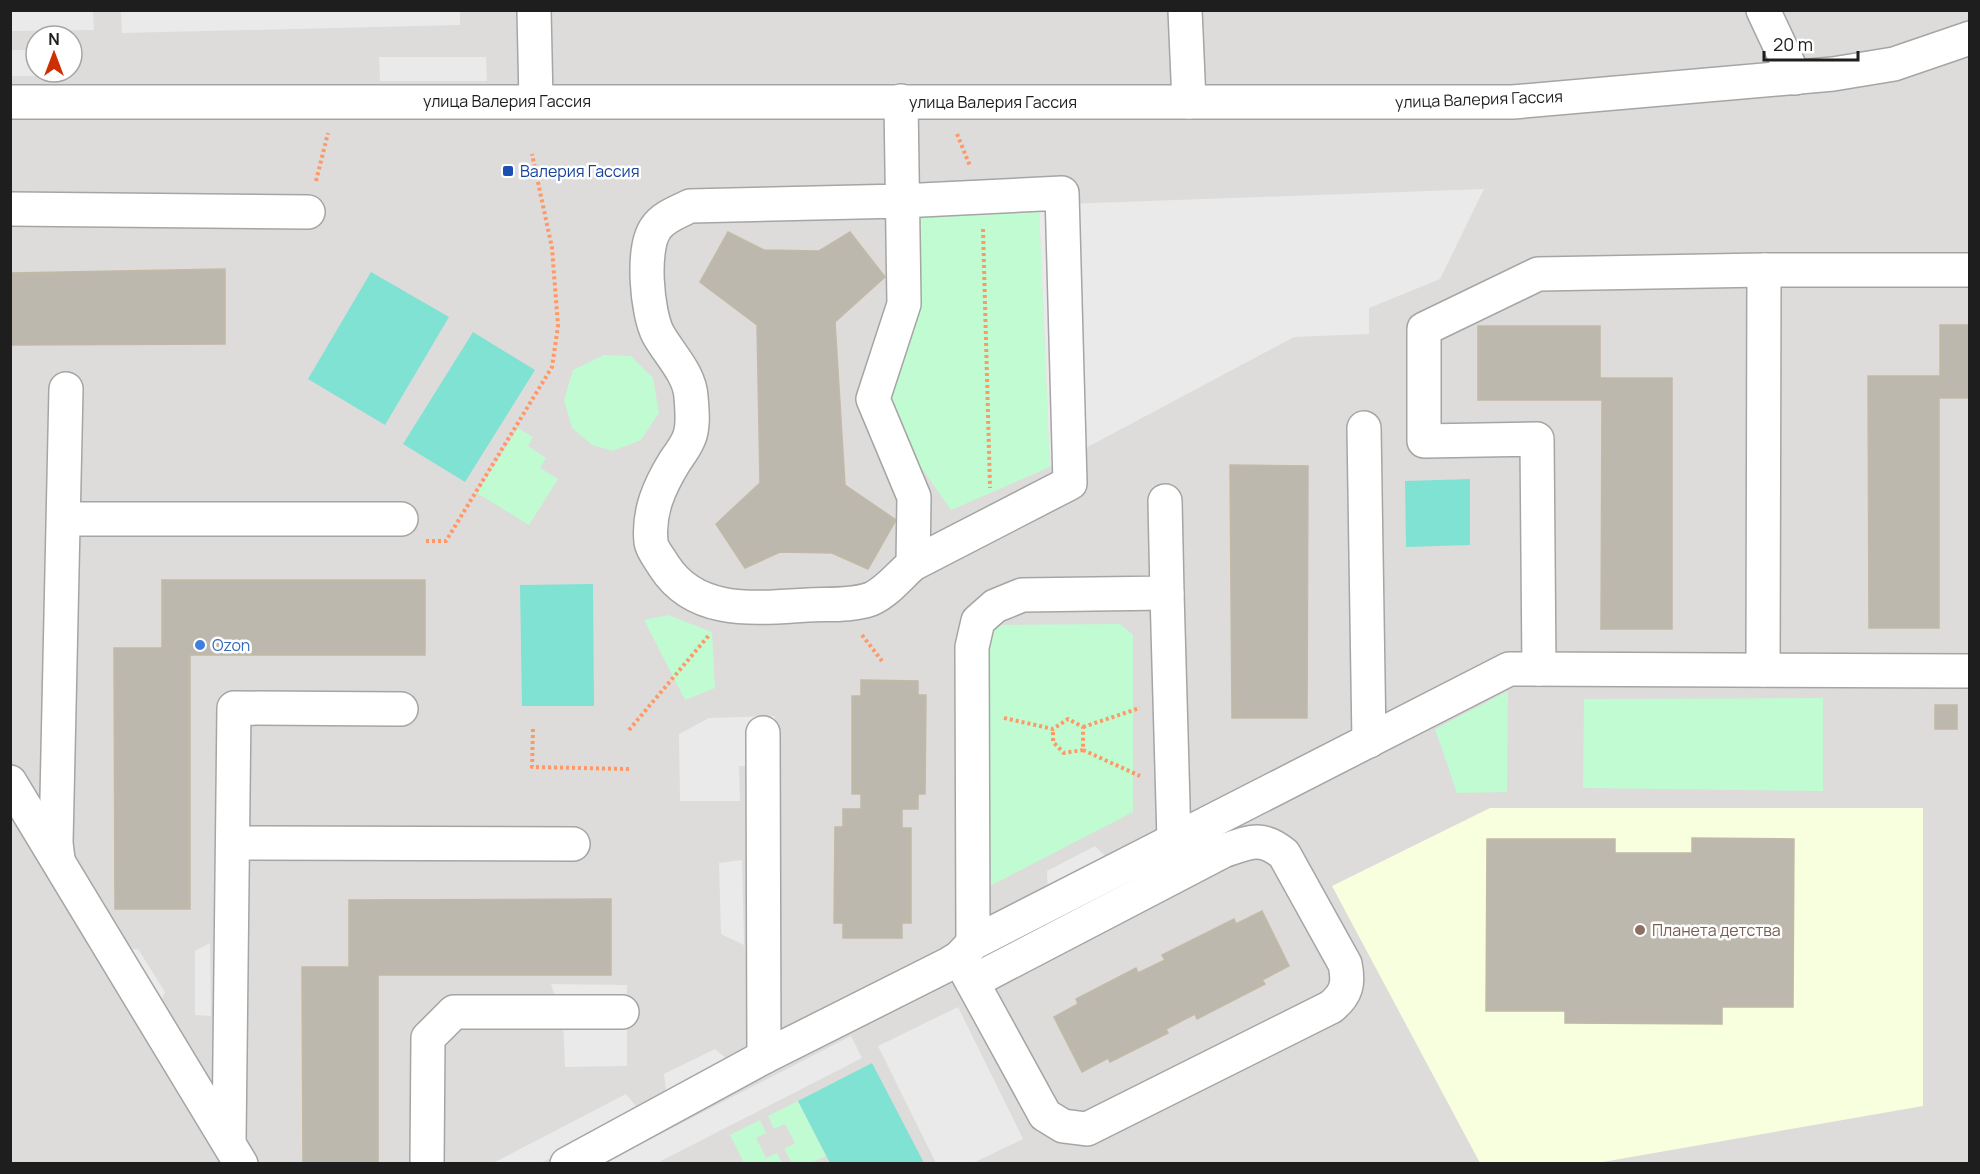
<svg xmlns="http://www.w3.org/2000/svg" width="1980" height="1174" viewBox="0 0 1980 1174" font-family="Manrope,sans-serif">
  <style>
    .residential { fill: #dddcdb; fill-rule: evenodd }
    .education { fill: #f7ffde }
    .park { fill: #c0fbd2 }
    .pitch { fill: #7fe2d2 }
    .parking { fill: #eaeaea }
    .building { fill: #bdb8ad; stroke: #c2b9a6; stroke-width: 1.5 }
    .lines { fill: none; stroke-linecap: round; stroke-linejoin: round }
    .minor-casing { stroke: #a5a5a5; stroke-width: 36 }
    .path { stroke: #fe9967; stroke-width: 4; stroke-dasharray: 3 3; stroke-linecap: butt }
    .minor { stroke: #fff; stroke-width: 33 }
    .transit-dot { fill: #1a4fb4; stroke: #fff; stroke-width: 2 }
    .shop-dot { fill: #3f7fe0; stroke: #fff; stroke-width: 2 }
    .education-dot { fill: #8d6e63; stroke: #fff; stroke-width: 2 }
    .labels { text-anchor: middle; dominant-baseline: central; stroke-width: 5; stroke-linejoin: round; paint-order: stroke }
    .street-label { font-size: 16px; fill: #1e1e1e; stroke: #fff }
    .transit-label { font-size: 16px; fill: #164399; stroke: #fff; text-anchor: start }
    .shop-label { font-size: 16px; fill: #366cbe; stroke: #fff; text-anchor: start }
    .education-label { font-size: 16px; fill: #785e54; stroke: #fff; text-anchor: start }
  </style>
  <rect width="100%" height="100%" fill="#f0efe4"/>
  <path class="residential" d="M 11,11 L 1969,11 L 1969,1163 L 11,1163 ZM 36,36 L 72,36 L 72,72 L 36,72 Z"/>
  <polygon class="education" points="1490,808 1923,808 1923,1106 1597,1163 1480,1163 1332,886"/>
  <g class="park">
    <polygon points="1039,205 1050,467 951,510 873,399 919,208"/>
    <polygon points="604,355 631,356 653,378 659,413 641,440 613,451 592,445 572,428 564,400 573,370"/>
    <polygon points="518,428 533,437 528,446 546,458 540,468 558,479 529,525 477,493"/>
    <polygon points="668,615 712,632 715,688 685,700 644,620"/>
    <polygon points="1120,624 1133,635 1133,812 988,887 986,633 995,625"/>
    <polygon points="1508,691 1507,792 1457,793 1435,729"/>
    <polygon points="1823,698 1823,791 1583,788 1584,699"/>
    <polygon points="798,1101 826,1156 811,1163 792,1163 784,1149 795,1143 785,1124 774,1129 768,1116"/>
    <polygon points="760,1120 766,1133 756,1138 766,1158 777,1153 782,1163 744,1163 730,1135"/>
  </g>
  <g class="pitch">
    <polygon points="371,272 449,317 385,425 308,379"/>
    <polygon points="473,332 535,370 465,482 403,444"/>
    <polygon points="1470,479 1470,545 1406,547 1405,481"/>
    <polygon points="593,584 594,706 522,706 520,585"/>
    <polygon points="872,1063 924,1163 830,1163 798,1101"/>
  </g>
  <g class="parking">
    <polygon points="10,11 93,11 94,30 11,31"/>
    <polygon points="460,11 460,25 122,33 121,11"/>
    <polygon points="11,50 36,50 36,72 41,72 41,76 11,76"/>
    <polygon points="379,57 486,57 487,81 380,81"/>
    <polygon points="1484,189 1440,279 1369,308 1369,334 1294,337 1050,467 1039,205"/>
    <polygon points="775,716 776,766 739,766 740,801 680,801 679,734 709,718"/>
    <polygon points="1095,846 1112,863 1048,894 1047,871"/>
    <polygon points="742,860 744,945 721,934 719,863"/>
    <polygon points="210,943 211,1016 195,1015 195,951"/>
    <polygon points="138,949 165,992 158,1010 120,950"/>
    <polygon points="551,984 627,985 627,1066 565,1067 563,1020"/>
    <polygon points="958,1007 1023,1139 973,1163 936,1163 878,1046"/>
    <polygon points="851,1036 862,1058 657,1163 602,1164"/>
    <polygon points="715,1049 733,1064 667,1099 664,1074"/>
    <polygon points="626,1094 640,1111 541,1163 491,1164"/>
  </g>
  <g class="building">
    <polygon points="728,232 764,250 819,251 850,232 885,277 835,322 845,485 896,520 868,569 832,553 780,552 745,568 716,524 760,483 757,325 700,282"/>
    <polygon points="225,269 225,344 10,345 10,273"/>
    <polygon points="1940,325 1970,325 1970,398 1939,398 1939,628 1869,628 1868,376 1940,376"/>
    <polygon points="1478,326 1600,326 1600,378 1672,378 1672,629 1601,629 1602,400 1478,400"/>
    <polygon points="1230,465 1308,466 1307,718 1232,718"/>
    <polygon points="162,580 425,580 425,655 190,655 190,909 115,909 114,648 162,648"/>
    <polygon points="861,680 918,681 918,695 926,695 925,794 918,794 918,809 902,809 902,828 911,828 911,923 902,923 902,938 843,938 843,923 834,923 835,827 843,827 843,809 861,809 861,794 852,794 852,696 861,696"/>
    <rect x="1935" y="705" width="22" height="24"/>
    <polygon points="1692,838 1794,839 1793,1007 1722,1007 1722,1024 1565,1023 1565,1011 1486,1011 1487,839 1615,839 1615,853 1692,853"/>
    <polygon points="611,899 611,975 378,975 378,1164 303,1164 302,967 349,967 349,900"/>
    <polygon points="1262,911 1289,966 1262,980 1265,984 1197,1019 1195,1014 1166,1029 1168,1033 1110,1062 1108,1058 1082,1072 1054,1017 1078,1004 1076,999 1136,968 1138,973 1165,960 1162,955 1234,919 1236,924"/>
  </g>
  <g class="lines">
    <g class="minor-casing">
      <g id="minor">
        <polyline points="534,10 536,101"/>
        <polyline points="1185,10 1189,102"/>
        <polyline points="1763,10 1795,78"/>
        <path d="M 901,101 L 904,304 L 873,399 L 914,497 L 913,564 C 900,575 887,592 871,599 C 852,606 828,604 808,605 C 756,608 696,616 664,566 C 660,559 652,550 651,542 C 648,512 659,487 675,461 C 680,454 686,446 689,438 C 694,426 692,410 691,397 C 690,374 669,354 658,334 C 647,313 641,248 656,228 C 663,217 678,212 690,206 L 901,201 L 1062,193 L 1070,483 L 913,564"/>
        <polyline points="10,102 1513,102 1833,74 1894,64 1970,38"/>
        <polyline points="10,209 308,212"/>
        <polyline points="1364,428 1369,741"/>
        <polyline points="65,519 401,519"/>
        <polyline points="1167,593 1174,840"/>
        <polyline points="1539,669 1537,439 1424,441 1424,329 1538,274 1764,270"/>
        <polyline points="1763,670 1764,270 1970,270"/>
        <polyline points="763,733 764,1057"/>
        <polyline points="10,782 241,1164"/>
        <polyline points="233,843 573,844"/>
        <polyline points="58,859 56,843 66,389"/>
        <polyline points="973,943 972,647 978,621 995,606 1022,595 1167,593 1165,501"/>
        <path d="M 959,958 L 1045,1115 L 1063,1126 L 1087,1129 L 1331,1007 C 1347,994 1349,983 1345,964 L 1284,854 C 1261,835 1250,842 1223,851 L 972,982"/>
        <polyline points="229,1141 234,708 401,709"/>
        <polyline points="427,1164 428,1038 454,1012 622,1012"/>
        <polyline points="567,1164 764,1057 949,964 959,958 973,943 1509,669 1970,671"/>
      </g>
    </g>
    <g class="path">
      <polyline points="957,134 970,166"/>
      <polyline points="316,181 328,133"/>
      <polyline points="983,229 990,488"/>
      <polyline points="426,541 446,541 552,367 558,326 552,248 532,154"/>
      <polyline points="862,635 882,661"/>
      <polyline points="1004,718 1053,729 1068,719 1083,727 1083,750 1064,753 1053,742 1053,729"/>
      <polyline points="1083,727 1140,708"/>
      <polyline points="533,729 532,767 629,769"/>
      <polyline points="629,730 710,634"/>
      <polyline points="1083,750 1140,776"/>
    </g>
    <use href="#minor" class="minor"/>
  </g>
  <rect class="transit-dot" x="502" y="165" width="12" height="12" rx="3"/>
  <circle class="shop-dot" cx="200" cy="645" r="6"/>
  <circle class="education-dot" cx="1640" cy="930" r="6"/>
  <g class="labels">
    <g class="street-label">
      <text transform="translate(1479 99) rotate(-2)">улица Валерия Гассия</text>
      <text x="507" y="101">улица Валерия Гассия</text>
      <text x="993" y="102">улица Валерия Гассия</text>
    </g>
    <g class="transit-label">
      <text x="520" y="171">Валерия Гассия</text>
    </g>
    <g class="shop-label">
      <text x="212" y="645">Ozon</text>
    </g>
    <g class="education-label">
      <text x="1652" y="930">Планета детства</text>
    </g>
  </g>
  <rect width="1980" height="1174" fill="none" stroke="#1e1e1e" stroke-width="24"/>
  <g transform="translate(54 54)"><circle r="28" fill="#ffffff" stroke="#a5a5a5" stroke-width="1.5"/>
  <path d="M0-4.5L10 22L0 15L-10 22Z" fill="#cd2f00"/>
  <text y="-9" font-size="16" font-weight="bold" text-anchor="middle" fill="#1e1e1e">N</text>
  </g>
  <path d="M1764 51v9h94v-9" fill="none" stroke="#1e1e1e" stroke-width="3"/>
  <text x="1773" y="51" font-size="18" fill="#1e1e1e" stroke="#ffffff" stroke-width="4.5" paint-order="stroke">20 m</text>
</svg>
